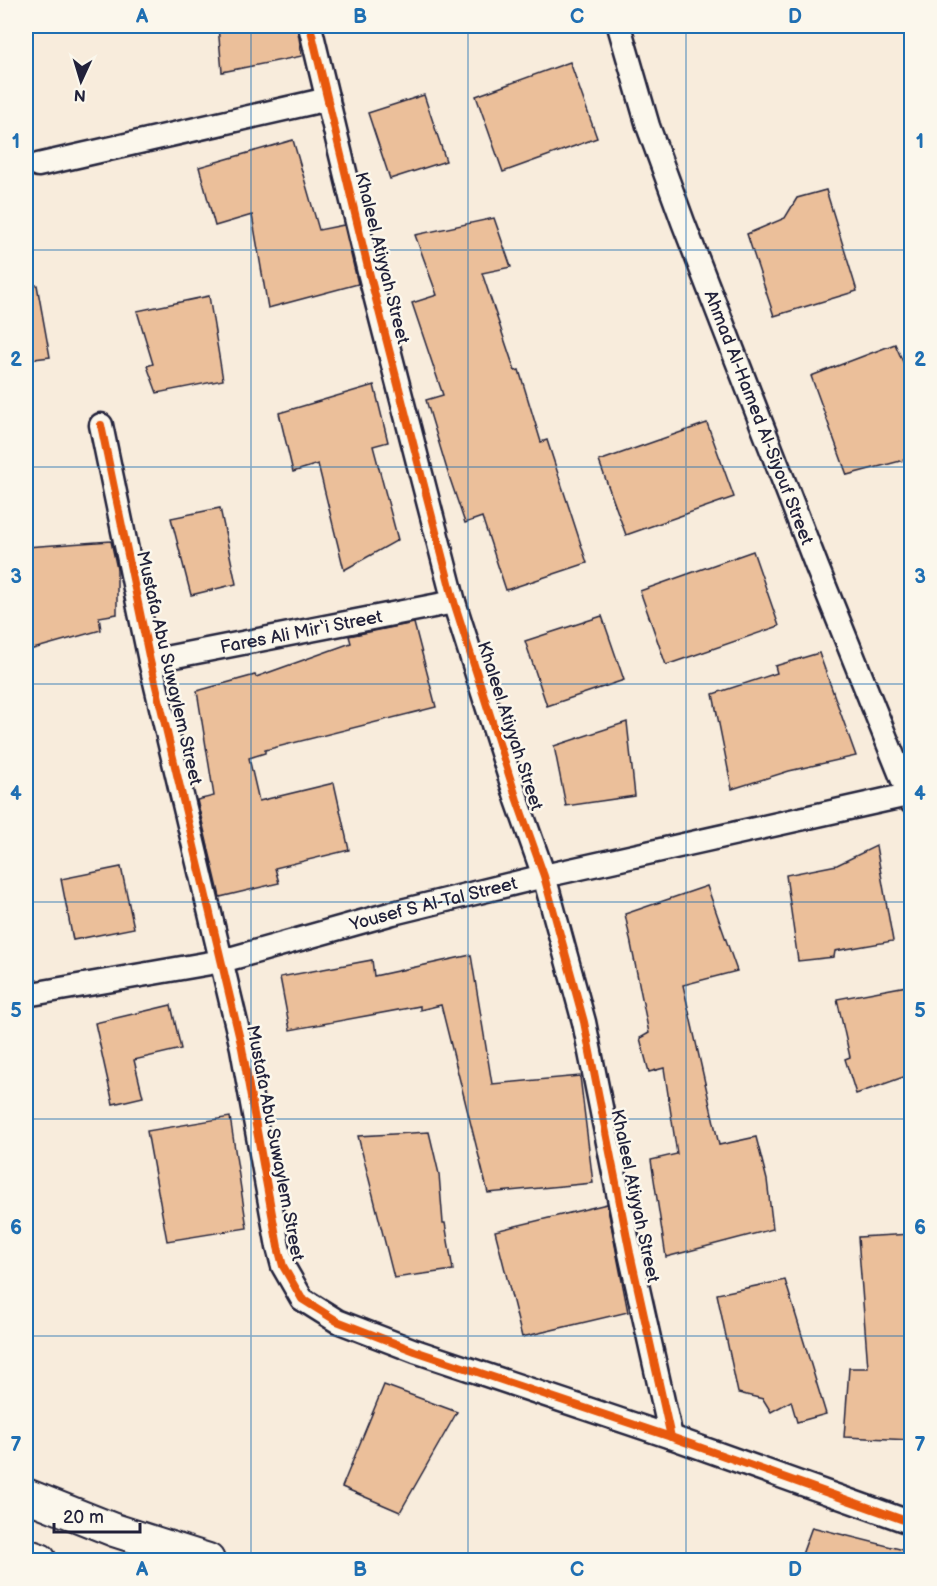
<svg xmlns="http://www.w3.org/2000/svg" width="937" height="1586" viewBox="0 0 937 1586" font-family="'Balsamiq Sans',sans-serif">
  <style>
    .building { fill: #ebbf9a; stroke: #22223b; stroke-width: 1.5 }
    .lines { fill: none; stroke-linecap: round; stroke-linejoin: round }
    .street-casing { stroke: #22223b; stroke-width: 27 }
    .secondary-casing { stroke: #22223b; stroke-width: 36 }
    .street { stroke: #fbf7ec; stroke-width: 22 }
    .secondary { stroke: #fbf7ec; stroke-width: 32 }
    .cycleway-casing { stroke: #fbf7ec; stroke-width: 11 }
    .cycleway { stroke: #e8590c; stroke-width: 8 }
    .grid { fill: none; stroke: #1f6fb2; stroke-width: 1.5; stroke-opacity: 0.55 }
    .labels { text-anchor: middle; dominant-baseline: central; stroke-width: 5; stroke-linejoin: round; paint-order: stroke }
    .street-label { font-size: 18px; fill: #22223b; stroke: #fbf7ec }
    .neatline { fill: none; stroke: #1f6fb2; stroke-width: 2 }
    .grid-label { font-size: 20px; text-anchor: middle; font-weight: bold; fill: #1f6fb2 }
  </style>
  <rect width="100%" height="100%" fill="#f8ecdc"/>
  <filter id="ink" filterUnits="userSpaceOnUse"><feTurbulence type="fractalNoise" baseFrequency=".0167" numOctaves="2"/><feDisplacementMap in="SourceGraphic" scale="12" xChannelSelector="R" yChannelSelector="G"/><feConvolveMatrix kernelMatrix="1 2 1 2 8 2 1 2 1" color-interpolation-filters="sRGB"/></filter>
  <g filter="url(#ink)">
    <g class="building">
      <polygon points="218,26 297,26 302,56 222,72"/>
      <polygon points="570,62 597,138 503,172 476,96"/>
      <polygon points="424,95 446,161 390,179 368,113"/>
      <polygon points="293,140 319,230 344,225 358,284 268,308 252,215 215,226 199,167"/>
      <polygon points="826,190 857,291 774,316 747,234 785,218 797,198"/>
      <polygon points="494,218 511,267 482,273 515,371 519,370 541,442 547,440 587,563 506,590 482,517 465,523 448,473 426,400 443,395 412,303 437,295 415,235"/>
      <polygon points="37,285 50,357 26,360 26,286"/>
      <polygon points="209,296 223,380 157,393 147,366 153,364 137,311"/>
      <polygon points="895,344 912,382 912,458 847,475 811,376"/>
      <polygon points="374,385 388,442 373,446 398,540 344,570 318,464 293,472 279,413"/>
      <polygon points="707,423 734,497 626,535 599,461"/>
      <polygon points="220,508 236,584 191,595 171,518"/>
      <polygon points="111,541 117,569 117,614 99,617 101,630 26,651 26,547"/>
      <polygon points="753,551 779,626 666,665 640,591"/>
      <polygon points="602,616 624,680 547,706 525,641"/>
      <polygon points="414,623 436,707 265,750 265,753 249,758 259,801 334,783 349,850 275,868 279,883 220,897 197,800 214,796 197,691 255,675 256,677 351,643 349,636"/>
      <polygon points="819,653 856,756 789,771 732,789 713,694 777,673 775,666"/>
      <polygon points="627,722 635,796 566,806 554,746"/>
      <polygon points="876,846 893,941 835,951 834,957 798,961 786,875 837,865"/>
      <polygon points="121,867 134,928 73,940 61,879"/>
      <polygon points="707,886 737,971 683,985 719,1145 756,1137 767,1180 773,1229 666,1257 651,1160 677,1154 664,1068 649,1072 640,1038 649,1033 625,914"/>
      <polygon points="471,955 492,1084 580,1076 593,1183 488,1193 441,1005 420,1010 420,1006 290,1030 280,977 372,960 374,976"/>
      <polygon points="912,985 912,1074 856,1094 845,1059 850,1057 837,999"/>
      <polygon points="171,1005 181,1049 134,1060 143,1097 113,1104 95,1023"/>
      <polygon points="230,1117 247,1228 167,1241 147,1131"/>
      <polygon points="429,1132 439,1174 443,1223 445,1223 453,1270 394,1278 358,1136"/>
      <polygon points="607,1204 628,1312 522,1337 495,1231"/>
      <polygon points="912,1234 912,1440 844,1437 849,1368 868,1368 858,1237"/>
      <polygon points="785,1280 826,1414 797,1422 791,1401 771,1412 763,1399 738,1393 717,1294"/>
      <polygon points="384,1385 457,1412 400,1512 342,1487"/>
      <polygon points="812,1527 912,1552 912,1560 800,1560"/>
    </g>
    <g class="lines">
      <g class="street-casing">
        <g id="street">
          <polyline points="310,26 369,272 454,602 517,800 544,876 584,1022 630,1253 671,1437"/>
          <path id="s1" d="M 619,26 L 648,126 L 683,222 L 817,567 L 912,803"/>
          <polyline points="38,165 328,99"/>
          <polyline points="101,425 150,661 242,1048 278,1247 283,1266 302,1299 337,1321 415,1351 671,1437 912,1523"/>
          <path id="s2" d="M 150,661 L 454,602"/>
          <path id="s3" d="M 26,995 L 222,961 L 393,913 L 544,876 L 912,794"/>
        </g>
      </g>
      <g class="secondary-casing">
        <g id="secondary">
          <polyline points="26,1495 114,1530 208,1560"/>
          <polyline points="26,1555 40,1560"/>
        </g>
      </g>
      <use href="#street" class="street"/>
      <use href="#secondary" class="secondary"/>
      <g class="cycleway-casing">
        <g id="cycleway">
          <polyline points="310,26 369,272 454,602 517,800 544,876 584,1022 630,1253 671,1437"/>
          <polyline points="101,425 150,661 242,1048 278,1247 283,1266 302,1299 337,1321 415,1351 671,1437 912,1523"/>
        </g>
      </g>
      <use href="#cycleway" class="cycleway"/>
    </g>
  </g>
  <path class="grid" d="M 251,26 L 251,1560M 468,26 L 468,1560M 686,26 L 686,1560M 26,250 L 912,250M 26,467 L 912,467M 26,684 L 912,684M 26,902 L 912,902M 26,1119 L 912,1119M 26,1336 L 912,1336"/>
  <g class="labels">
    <g class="street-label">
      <text transform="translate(382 258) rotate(76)">Khaleel Atiyyah Street</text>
      <text stroke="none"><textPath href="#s1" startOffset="416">Ahmad Al-Hamed Al-Siyouf Street</textPath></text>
      <text stroke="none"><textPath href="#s2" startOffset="154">Fares Ali Mir‘i Street</textPath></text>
      <text transform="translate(169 668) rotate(77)">Mustafa Abu Suwaylem Street</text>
      <text transform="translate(510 726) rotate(72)">Khaleel Atiyyah Street</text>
      <text stroke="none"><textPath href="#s3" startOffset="418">Yousef S Al-Tal Street</textPath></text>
      <text transform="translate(275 1143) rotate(79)">Mustafa Abu Suwaylem Street</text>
      <text transform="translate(635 1196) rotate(78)">Khaleel Atiyyah Street</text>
    </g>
  </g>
  <rect width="937" height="1586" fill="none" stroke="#fbf7ec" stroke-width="66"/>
  <g transform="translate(81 81) rotate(184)" stroke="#fbf7ec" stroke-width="4.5" paint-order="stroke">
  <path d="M0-4.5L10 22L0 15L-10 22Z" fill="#22223b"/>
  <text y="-9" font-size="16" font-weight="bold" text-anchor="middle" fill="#22223b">N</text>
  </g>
  <path d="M54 1523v9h86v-9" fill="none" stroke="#22223b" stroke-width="3"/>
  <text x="63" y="1523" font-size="18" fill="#22223b" stroke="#fbf7ec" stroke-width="4.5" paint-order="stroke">20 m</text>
  <rect x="33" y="33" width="871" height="1520" class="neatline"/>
  <g class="grid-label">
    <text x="142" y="23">A</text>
    <text x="360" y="23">B</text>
    <text x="577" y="23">C</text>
    <text x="795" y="23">D</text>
    <text x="16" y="148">1</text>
    <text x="920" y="148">1</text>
    <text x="16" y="366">2</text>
    <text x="920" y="366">2</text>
    <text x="16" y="583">3</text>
    <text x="920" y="583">3</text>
    <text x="16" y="800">4</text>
    <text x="920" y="800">4</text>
    <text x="16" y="1017">5</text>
    <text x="920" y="1017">5</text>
    <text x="16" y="1234">6</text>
    <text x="920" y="1234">6</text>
    <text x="16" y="1451">7</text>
    <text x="920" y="1451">7</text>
    <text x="142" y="1576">A</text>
    <text x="360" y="1576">B</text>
    <text x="577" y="1576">C</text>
    <text x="795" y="1576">D</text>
  </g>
</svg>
